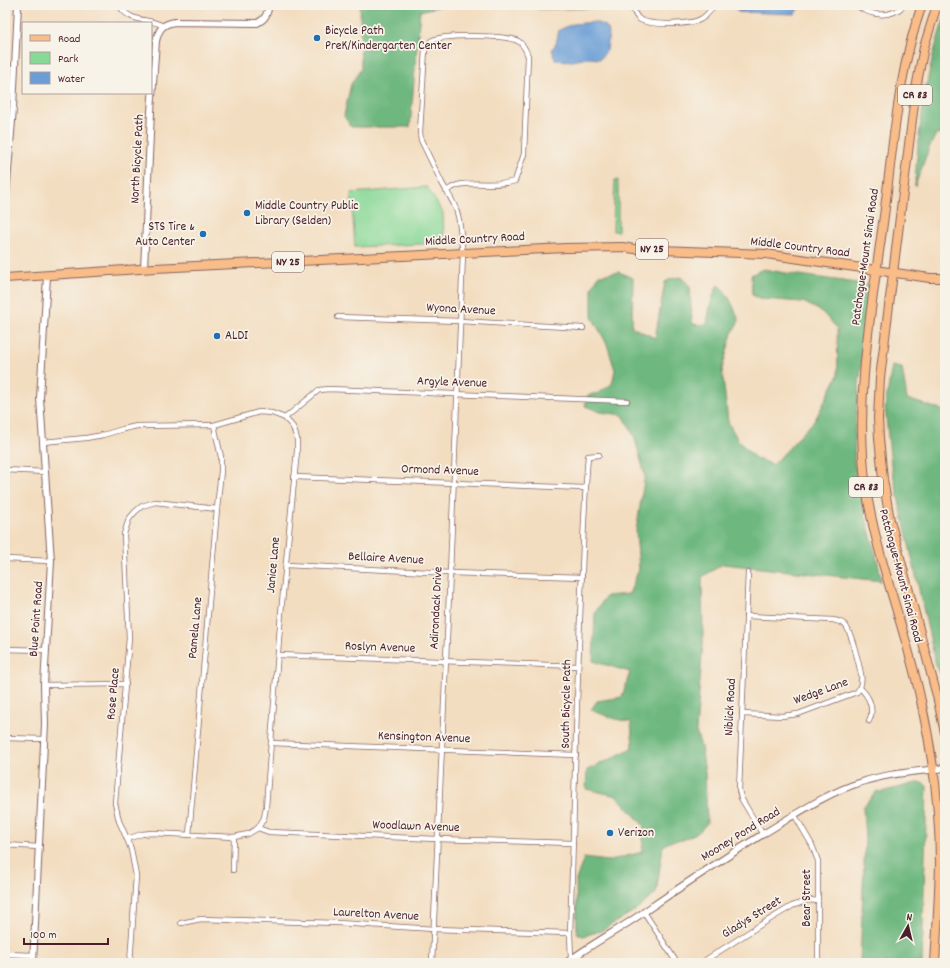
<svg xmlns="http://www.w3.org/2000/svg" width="950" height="968" viewBox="0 0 950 968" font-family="Dekko,sans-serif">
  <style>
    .green { fill: #88d897; stroke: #697c61 }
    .forest { fill: #6eb880; stroke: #5c6c56 }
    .water { fill: #6b9ed6; stroke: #5a5e80 }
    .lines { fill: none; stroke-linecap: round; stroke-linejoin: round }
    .minor-casing { stroke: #85625f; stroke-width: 6 }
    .tertiary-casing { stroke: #85625f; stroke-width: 8 }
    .primary-casing { stroke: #85625f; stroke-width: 10 }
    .trunk-casing { stroke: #85625f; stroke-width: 10 }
    .minor { stroke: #fff; stroke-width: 4.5 }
    .tertiary { stroke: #fff; stroke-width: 6 }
    .primary { stroke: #f9bd89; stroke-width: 8 }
    .trunk { stroke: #f9bd89; stroke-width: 8 }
    .poi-dot { fill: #1f6fb2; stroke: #f7f3e8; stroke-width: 1.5 }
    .labels { text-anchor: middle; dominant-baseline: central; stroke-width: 3.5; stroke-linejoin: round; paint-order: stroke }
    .shield { fill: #f7f3e8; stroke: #7e5f64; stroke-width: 1 }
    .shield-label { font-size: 12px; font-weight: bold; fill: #4a1f2b }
    .poi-label { font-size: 13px; fill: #4a1f2b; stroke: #f7f3e8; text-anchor: start }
    .street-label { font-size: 13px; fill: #4a1f2b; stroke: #f7f3e8 }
  </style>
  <rect width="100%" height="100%" fill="#f7f3e8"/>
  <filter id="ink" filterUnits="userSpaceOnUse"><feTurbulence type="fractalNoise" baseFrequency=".025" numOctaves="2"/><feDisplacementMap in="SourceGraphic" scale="8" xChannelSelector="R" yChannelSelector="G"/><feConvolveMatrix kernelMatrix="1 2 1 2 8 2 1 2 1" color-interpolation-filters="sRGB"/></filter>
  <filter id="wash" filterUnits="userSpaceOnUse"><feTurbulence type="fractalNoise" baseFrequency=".012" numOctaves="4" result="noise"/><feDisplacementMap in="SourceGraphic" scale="16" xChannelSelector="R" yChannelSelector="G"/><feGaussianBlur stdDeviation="0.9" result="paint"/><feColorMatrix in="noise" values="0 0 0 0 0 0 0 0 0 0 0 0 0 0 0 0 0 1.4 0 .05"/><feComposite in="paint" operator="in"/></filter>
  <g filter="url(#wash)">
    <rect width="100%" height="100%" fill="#f3ddc0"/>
    <g class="green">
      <polygon points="615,180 618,180 618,231 613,231"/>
      <polygon points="427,187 443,213 444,237 443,243 355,247 351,193"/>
    </g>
    <g class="forest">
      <polygon points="360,5 447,5 420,11 410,127 351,127 344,116 351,84 361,69"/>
      <polygon points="533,5 626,5 626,8 538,9"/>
      <path d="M 945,16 L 945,38 L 942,65 L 945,66 L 945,133 L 936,134 L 929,148 L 915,186 C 918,128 926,70 945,16 Z"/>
      <path d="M 763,269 C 798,276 834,279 870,285 L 855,422 L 854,462 L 866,518 L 879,567 L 881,581 L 723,564 L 702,577 L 703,643 L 696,731 L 701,747 L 705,772 L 707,823 L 700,831 L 683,840 L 671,841 L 663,846 L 656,893 L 639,908 L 601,931 L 583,936 L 577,933 L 576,880 L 584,858 L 608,861 L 642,852 L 644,826 L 617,796 L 586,789 L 587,770 L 611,759 L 633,747 L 631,722 L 615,719 L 591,710 L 597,701 L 622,697 L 630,672 L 593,661 L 595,613 L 606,596 L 629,594 L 639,569 L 636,531 L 645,475 L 634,436 L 623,415 L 600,412 L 585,406 L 588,395 L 599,393 L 612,384 L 615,370 L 607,344 L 592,317 L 592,288 L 599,275 L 619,272 L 633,278 L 632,327 L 655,338 L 665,282 L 671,279 L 681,277 L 690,286 L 692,323 L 697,325 L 707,324 C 709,310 711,297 718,285 C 729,293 734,308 739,321 L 732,333 L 722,369 L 728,422 L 738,440 L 755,458 L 773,465 L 815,420 L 838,375 L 837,328 L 821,311 L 803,302 L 762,299 L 752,295 L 751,275 Z"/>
      <polygon points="892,366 902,368 907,399 945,411 945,682 936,665 891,465 885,407"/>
      <polygon points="920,782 927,786 922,963 860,963 865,839 863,807 877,791 881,792"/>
    </g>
    <g class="water">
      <polygon points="737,5 796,5 798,9 795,14 738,12 735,9"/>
      <polygon points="595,22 605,26 608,29 609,33 607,50 600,59 587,58 573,61 555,60 552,49 556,44 559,30 573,24"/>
    </g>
  </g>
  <g filter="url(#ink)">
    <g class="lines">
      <g class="minor-casing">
        <g id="minor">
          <path d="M 119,5 C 130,24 149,17 163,26"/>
          <path d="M 633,5 C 633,10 635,15 639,19 C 650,26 690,25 701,19 C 706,16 711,10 714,5"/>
          <path d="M 856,5 C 870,16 891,19 904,5"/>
          <polyline points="338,317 460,321 583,328"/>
          <polyline points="285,418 319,390 329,389 627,401"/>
          <polyline points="43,442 86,438 103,435 123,429 137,426 214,425 259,412 272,413 285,418 293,427 297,439 297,451 281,613 266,807 264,818 258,828 248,834 234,837 152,833 142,834 127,839"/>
          <polyline points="5,470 45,472"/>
          <polyline points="294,477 585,488"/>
          <polyline points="5,559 51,561"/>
          <polyline points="286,565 450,573 582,577"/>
          <polyline points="748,573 739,790 741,798 763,835"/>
          <polyline points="5,649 45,650"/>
          <polyline points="278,655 578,666"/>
          <polyline points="44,685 126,684"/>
          <path d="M 860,688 C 869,696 875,709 869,721"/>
          <path d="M 742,714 L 782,716 L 798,714 L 857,692 C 861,687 862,680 861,674 C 859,664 851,631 845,625 C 842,622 838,621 833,620 L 746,616"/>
          <polyline points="5,738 43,739"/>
          <polyline points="271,743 576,755"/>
          <polyline points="794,814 812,845 818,861 818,963"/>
          <polyline points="258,828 269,832 437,839 573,843"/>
          <polyline points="189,835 217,509 221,471 221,457 214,425"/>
          <polyline points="5,845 39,847"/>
          <polyline points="233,870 234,837"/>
          <polyline points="644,912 677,963"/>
          <polyline points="181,923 201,919 338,923 434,929 570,933"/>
          <polyline points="5,954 33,955"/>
          <path d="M 571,959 L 570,933 C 574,821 576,708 581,595 C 583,549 584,503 588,456 L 599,455"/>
          <polyline points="130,963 136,876 131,849 127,839 119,821 115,803 129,638 124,534 129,519 135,512 142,506 155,502 217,509"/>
          <path d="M 432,963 L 450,573 L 463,254 C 461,241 461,224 457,212 C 454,202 447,192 442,183 L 421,140 L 420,132 L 425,49 C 427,46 429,43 431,41 C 443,34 505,35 518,41 C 523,44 526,50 528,56 L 524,154 L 515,181 C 496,187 476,181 458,185 C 454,186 450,189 446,191"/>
          <polyline points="701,963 757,927 792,906 809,900 818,901"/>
        </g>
      </g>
      <g class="tertiary-casing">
        <g id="tertiary">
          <polyline points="5,208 13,108 18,5"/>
          <path d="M 144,269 L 151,112 L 156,41 C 159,29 162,24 175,22 L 257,23 C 266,19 267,14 269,5"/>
          <polyline points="33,963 45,724 44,685 51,561 40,398 47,276"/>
          <path d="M 566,963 C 591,944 619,930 644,912 C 683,885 723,859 763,834 C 795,815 826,793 862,782 C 888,773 917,772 945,768"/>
        </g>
      </g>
      <g class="primary-casing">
        <polyline id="primary" points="5,278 155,268 566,248 622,247 635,249 766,254 930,278 945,278"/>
      </g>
      <g class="trunk-casing">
        <g id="trunk">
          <path d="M 922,5 C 898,72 893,146 884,216 C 872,306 854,397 866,488 C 877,561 906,629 921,701 C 933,755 940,810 940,865 C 939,898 937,931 935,963"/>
          <polyline points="937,5 924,47 916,88 880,378 878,418 879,438 883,479 890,520 937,696 945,733"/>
        </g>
      </g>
      <use href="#minor" class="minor"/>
      <use href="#tertiary" class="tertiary"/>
      <use href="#primary" class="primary"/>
      <use href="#trunk" class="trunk"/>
    </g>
  </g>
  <g class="poi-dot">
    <circle cx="317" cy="38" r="4"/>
    <circle cx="247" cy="213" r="4"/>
    <circle cx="203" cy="234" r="4"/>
    <circle cx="217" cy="336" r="4"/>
    <circle cx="610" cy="833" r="4"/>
  </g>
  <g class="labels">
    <g class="shield">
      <rect x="898" y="85" width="34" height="20" rx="3"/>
      <rect x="636" y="239" width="32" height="20" rx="3"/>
      <rect x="272" y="252" width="32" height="20" rx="3"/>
      <rect x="849" y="477" width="34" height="20" rx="3"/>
    </g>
    <g class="shield-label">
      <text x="915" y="95">CR 83</text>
      <text x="652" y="249">NY 25</text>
      <text x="288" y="262">NY 25</text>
      <text x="866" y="487">CR 83</text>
    </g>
    <g class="poi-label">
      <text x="325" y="31">Bicycle Path<tspan x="325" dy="15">PreK/Kindergarten Center</tspan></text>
      <text x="255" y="206">Middle Country Public<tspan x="255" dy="15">Library (Selden)</tspan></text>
      <text x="195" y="227" text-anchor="end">STS Tire &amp;<tspan x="195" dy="15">Auto Center</tspan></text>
      <text x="225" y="336">ALDI</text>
      <text x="618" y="833">Verizon</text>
    </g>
    <g class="street-label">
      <text transform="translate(138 159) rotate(-87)">North Bicycle Path</text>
      <text transform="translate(475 240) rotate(-3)">Middle Country Road</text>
      <text transform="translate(800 248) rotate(7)">Middle Country Road</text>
      <text transform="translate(866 257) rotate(-82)">Patchogue-Mount Sinai Road</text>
      <text transform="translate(461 310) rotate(3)">Wyona Avenue</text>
      <text transform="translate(452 383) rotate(2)">Argyle Avenue</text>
      <text transform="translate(440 471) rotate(2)">Ormond Avenue</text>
      <text transform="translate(386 559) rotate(3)">Bellaire Avenue</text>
      <text transform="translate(274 565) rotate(-85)">Janice Lane</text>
      <text transform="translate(900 576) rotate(75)">Patchogue-Mount Sinai Road</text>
      <text transform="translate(437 608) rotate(-87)">Adirondack Drive</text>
      <text transform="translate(37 619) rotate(-86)">Blue Point Road</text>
      <text transform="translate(196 628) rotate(-85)">Pamela Lane</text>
      <text transform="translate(380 648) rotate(2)">Roslyn Avenue</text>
      <text transform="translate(821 692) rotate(-20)">Wedge Lane</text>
      <text transform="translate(114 694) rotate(-85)">Rose Place</text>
      <text transform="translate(567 704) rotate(-89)">South Bicycle Path</text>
      <text transform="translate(731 707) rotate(-87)">Niblick Road</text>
      <text transform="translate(424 738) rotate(2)">Kensington Avenue</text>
      <text transform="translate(416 827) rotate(2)">Woodlawn Avenue</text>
      <text transform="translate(741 835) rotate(-32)">Mooney Pond Road</text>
      <text transform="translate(807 898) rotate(-90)">Bear Street</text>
      <text transform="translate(376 915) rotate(3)">Laurelton Avenue</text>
      <text transform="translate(752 918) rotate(-32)">Gladys Street</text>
    </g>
  </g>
  <rect width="950" height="968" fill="none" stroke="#f7f3e8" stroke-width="20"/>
  <rect x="22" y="22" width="130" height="72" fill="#f7f3e8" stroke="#b29e9c"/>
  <rect x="30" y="35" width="20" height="6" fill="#f9bd89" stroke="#b29e9c"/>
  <text x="58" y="42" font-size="12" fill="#4a1f2b">Road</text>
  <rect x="30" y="52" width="20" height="12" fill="#88d897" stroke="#b29e9c"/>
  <text x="58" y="62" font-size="12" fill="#4a1f2b">Park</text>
  <rect x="30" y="72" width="20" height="12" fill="#6b9ed6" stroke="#b29e9c"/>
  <text x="58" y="82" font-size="12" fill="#4a1f2b">Water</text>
  <g transform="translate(908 926) rotate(8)" stroke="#f7f3e8" stroke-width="3" paint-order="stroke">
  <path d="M0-3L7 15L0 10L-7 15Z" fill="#4a1f2b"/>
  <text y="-6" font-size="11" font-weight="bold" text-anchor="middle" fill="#4a1f2b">N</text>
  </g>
  <path d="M24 938v6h84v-6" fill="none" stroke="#4a1f2b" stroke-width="2"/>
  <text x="30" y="938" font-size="12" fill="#4a1f2b" stroke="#f7f3e8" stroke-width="3" paint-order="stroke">100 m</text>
</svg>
